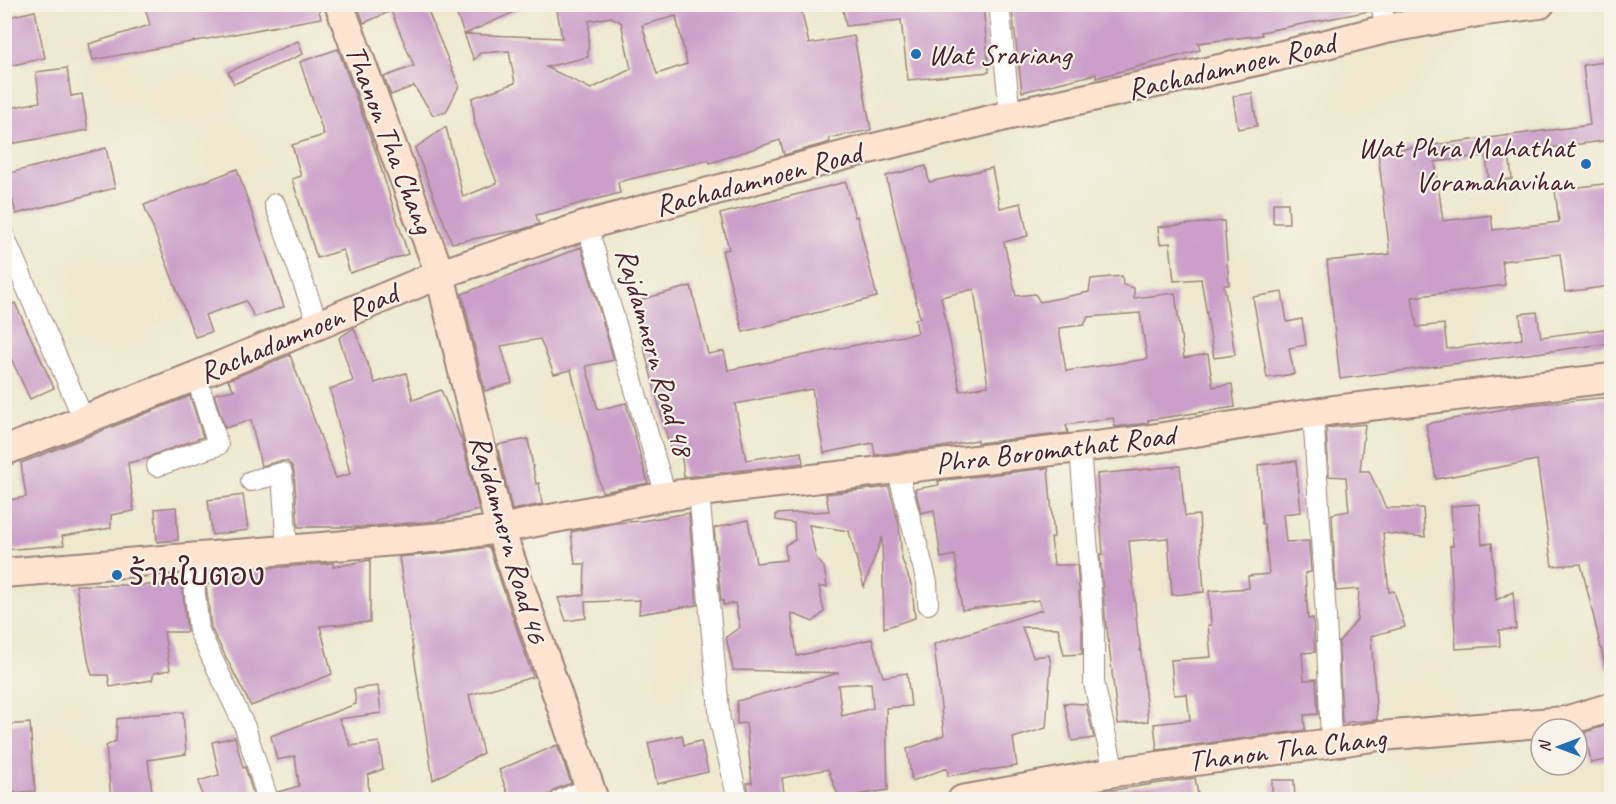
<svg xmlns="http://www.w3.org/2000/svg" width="1616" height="804" viewBox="0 0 1616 804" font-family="Caveat,'Playpen Sans Thai',sans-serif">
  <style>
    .building { fill: #cb9fc9; fill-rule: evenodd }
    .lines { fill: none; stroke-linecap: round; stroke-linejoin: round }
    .street-casing { stroke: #9c847c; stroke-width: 22 }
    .secondary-casing { stroke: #9c847c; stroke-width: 32 }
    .street { stroke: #fff; stroke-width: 20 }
    .secondary { stroke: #fde4d1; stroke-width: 28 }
    .poi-dot { fill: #1f6fb2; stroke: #f7f3e8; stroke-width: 2 }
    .labels { text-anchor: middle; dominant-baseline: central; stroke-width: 4.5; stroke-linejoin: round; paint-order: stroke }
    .poi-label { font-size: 30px; fill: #4a1f2b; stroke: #f7f3e8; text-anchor: start }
    .street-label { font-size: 30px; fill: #4a1f2b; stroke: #f7f3e8 }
  </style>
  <rect width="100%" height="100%" fill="#f7f3e8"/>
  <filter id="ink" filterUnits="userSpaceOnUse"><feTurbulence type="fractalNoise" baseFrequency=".0167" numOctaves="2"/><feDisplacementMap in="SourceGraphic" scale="12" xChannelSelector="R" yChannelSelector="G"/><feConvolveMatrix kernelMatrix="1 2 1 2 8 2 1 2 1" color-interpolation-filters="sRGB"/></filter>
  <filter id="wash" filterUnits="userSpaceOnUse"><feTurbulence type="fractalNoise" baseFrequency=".008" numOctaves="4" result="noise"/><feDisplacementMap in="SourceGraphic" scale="24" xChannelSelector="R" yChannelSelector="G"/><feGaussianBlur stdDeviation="1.35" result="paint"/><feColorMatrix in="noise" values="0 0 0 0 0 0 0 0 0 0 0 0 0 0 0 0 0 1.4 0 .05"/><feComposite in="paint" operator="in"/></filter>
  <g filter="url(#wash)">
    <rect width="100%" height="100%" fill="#ede8ce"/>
    <g id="blocks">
      <g class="building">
        <polygon points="144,4 317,4 321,18 93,60 89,44 150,25"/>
        <polygon points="357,4 425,4 459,86 446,112 433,115 414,86 391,95 384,77 414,66 391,11 364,23"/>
        <path d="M 453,4 L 532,4 L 465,34 L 562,38 L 556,4 L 800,4 L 809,44 L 854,36 L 871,130 L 829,138 L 830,142 L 784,155 L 780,140 L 710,163 L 709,160 L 618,182 L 620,193 L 536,215 L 539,224 L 520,230 L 452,243 L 415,148 L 446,127 L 463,197 L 497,183 L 475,124 L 472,98 L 515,83 L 509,51 L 480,53 L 474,60 ZM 676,16 L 687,64 L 657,74 L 642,25 ZM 611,17 L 621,22 L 631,69 L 591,89 L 546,67 L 588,57 L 589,21 Z"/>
        <polygon points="842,4 983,4 989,72 908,80 901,20 846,26"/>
        <polygon points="1030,4 1369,4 1370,11 1261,32 1262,35 1198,43 1200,50 1096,78 1096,74 1022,92 1012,10"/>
        <polygon points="35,11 45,58 4,67 4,18"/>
        <polygon points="298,41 303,54 234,84 228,72"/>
        <polygon points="338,49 376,152 408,254 350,273 343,250 317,258 292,179 301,176 292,145 324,135 300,62"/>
        <polygon points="1611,61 1611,140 1509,153 1512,179 1489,182 1486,155 1435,162 1443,221 1491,215 1493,230 1559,222 1555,190 1611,183 1611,286 1565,292 1560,254 1502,261 1505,285 1412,297 1417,327 1444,324 1447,349 1522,339 1520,314 1537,312 1541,337 1611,328 1611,343 1340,379 1327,261 1390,254 1378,152 1590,125 1583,65"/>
        <polygon points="67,68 71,96 82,94 88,130 4,145 4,109 40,102 36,72"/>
        <polygon points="1252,93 1257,126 1238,129 1233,96"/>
        <polygon points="106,148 115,188 16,214 6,174"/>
        <path d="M 926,166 L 929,182 L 992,168 L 1000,208 L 1021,203 L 1028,236 L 1004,242 L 1016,296 L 1035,294 L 1040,302 L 1089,292 L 1091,279 L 1122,276 L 1123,285 L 1134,288 L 1134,298 L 1175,293 L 1184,358 L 1208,354 L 1213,387 L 1232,384 L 1235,407 L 1148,420 L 1148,423 L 1115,427 L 1113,418 L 1066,425 L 1068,433 L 977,443 L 977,440 L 942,447 L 875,455 L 873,443 L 824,453 L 812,389 L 735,404 L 746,460 L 801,452 L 803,463 L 684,477 L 681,450 L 671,452 L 632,302 L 691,286 L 708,354 L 724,351 L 728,370 L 918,333 L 915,319 L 920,318 L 886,176 ZM 974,289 L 988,386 L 960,391 L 941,297 ZM 1140,313 L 1147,359 L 1066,371 L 1059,328 L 1084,325 L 1088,317 Z"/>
        <polygon points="237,169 284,307 254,317 246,301 205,315 211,332 195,337 144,205"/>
        <polygon points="846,182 855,217 857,216 877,297 743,332 722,251 729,249 720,214"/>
        <polygon points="1273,203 1288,203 1289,223 1273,223"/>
        <polygon points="1224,221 1229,285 1224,285 1235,355 1214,358 1201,279 1174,281 1170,243 1160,244 1158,227"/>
        <polygon points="581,247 614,360 586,366 598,410 626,403 648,483 602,492 571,370 554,374 540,339 501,346 512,383 485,391 462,294"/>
        <polygon points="1282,292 1287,322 1302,319 1306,345 1289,348 1294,374 1267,378 1253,297"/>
        <polygon points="15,303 54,388 30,399 4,343 4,308"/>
        <polygon points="354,328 375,383 406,373 413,400 441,390 462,441 479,510 435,521 360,527 298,527 294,472 292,466 287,461 280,461 261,466 251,420 225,428 214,394 234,390 228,380 290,355 336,478 350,474 330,389 353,381 339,338"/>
        <polygon points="190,396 203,437 153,455 149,458 128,463 134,511 111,515 111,528 62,536 64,545 4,550 4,501 26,497 21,463"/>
        <polygon points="1611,397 1611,668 1606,669 1581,564 1552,566 1537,460 1436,479 1426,424 1525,405"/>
        <polygon points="1365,424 1360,471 1369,471 1386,508 1423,508 1425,537 1383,533 1389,592 1394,591 1405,627 1371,636 1377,720 1342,723 1339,642 1357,620 1359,589 1336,591 1332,514 1349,511 1346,477 1329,476 1326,428"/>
        <polygon points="528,439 536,484 539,483 542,504 512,510 497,445"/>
        <polygon points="1296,461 1301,512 1283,514 1286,542 1309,541 1311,572 1305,573 1308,619 1313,618 1315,652 1302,653 1304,680 1316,679 1318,714 1304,715 1305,730 1157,750 1154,724 1190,720 1187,694 1174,695 1171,660 1211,657 1208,625 1211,625 1209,591 1249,588 1248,576 1269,574 1264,524 1262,524 1258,465"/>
        <polygon points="1180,466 1185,516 1199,515 1204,592 1172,595 1168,538 1129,541 1138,636 1139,636 1148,721 1118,724 1107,628 1106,628 1100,554 1103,554 1097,474"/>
        <polygon points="1048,468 1054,537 1051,538 1054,565 1077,565 1082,631 1082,654 1064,655 1058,628 1022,627 1033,657 1049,655 1051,664 1046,728 1013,738 1017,766 948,776 947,768 912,781 907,749 944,735 934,644 1042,610 1039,600 962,610 955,555 941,558 934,510 921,513 915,489 939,485 938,481"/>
        <path d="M 889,487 L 899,525 L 902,559 L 912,587 L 915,618 L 884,628 L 882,537 L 864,587 L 849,531 L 809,525 L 816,558 L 824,567 L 827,587 L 819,587 L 824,612 L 813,622 L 791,613 L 797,656 L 872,639 L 883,677 L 907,673 L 911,706 L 886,708 L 888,790 L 839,798 L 828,769 L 782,778 L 785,800 L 750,800 L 747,783 L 752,783 L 746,723 L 737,724 L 737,701 L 839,673 L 733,670 L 726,637 L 740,627 L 735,603 L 723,605 L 723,601 L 721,601 L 714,528 L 748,520 L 756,563 L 786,560 L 785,545 L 795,540 L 794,523 L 776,520 L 776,514 L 829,511 L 826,494 ZM 871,683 L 873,708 L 842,716 L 838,685 Z"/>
        <polygon points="243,495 248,530 212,535 208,500"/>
        <polygon points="1479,504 1482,544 1492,543 1496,600 1513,592 1516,629 1499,630 1500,646 1456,649 1450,546 1453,546 1451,506"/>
        <polygon points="176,507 178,540 157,542 155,509"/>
        <polygon points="689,513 697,605 639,614 640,600 585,602 586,618 566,621 558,598 584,595 585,564 575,564 571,532 616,523 641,521"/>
        <polygon points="489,547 533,677 469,695 483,753 433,780 399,557 446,553"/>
        <polygon points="370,560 370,622 320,626 332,674 251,706 211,628 206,585 208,585 208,573 333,563 333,567"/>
        <polygon points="76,585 182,585 187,632 164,632 170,670 154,673 152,680 110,687 108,675 92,675 88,660"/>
        <polygon points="378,686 381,713 339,719 351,746 379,742 383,769 368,775 369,799 280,799 278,792 299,786 295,756 277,760 271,736 356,704 354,689"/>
        <polygon points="1064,703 1086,704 1094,738 1072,741"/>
        <polygon points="183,712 186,754 148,760 153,800 111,800 106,746 116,741 117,719 141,716 141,715"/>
        <polygon points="30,723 35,791 7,793 4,764 4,725"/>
        <polygon points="1611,724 1611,759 1591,763 1585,732"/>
        <polygon points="682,735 684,745 701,741 708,772 657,784 648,743"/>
        <polygon points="235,737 243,768 245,767 255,800 203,800 199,781 219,775 212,742"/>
        <polygon points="557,745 571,783 556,789 551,794 535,800 510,800 499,770"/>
        <polygon points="1195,778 1199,800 1107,800 1106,791"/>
        <polygon points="1272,780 1294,780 1295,800 1272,800"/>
      </g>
    </g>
  </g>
  <g filter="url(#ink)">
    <use href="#blocks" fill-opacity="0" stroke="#9c847c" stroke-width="1.5"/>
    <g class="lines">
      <g class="street-casing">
        <g id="street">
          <polyline points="999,4 1010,115"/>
          <polyline points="1381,4 1386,29"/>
          <polyline points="275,204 318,324"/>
          <polyline points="587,225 666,496"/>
          <polyline points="4,236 84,420"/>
          <polyline points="1313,413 1326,616 1331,743"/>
          <polyline points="1080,448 1094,631 1094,683 1114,772"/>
          <polyline points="157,466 218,445 196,376"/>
          <polyline points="897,469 927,582 928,604"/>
          <polyline points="251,481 282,473 287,549"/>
          <polyline points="699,493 720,721 738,800"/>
          <polyline points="191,557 199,631 245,727 268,800"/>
          <polyline points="561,800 590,788"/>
        </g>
      </g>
      <g class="secondary-casing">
        <g id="secondary">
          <polyline points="339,4 440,274 500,529 594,800"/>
          <polyline points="4,451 196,376 440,274 587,225 857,152 1010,115 1279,56 1386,29 1478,12 1540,4"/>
          <polyline points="4,573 444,537 500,529 666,496 1138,441 1334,410 1612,378"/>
          <polyline points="962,800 1114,772 1331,743 1380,736 1565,721 1612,707"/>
        </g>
      </g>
      <use href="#street" class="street"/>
      <use href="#secondary" class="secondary"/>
    </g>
  </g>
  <g class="poi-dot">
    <circle cx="916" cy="54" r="6"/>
    <circle cx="1586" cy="164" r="6"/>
    <circle cx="117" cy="575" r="6"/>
  </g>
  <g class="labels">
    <g class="poi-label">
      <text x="928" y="54">Wat Srariang</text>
      <text x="1574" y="147" text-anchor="end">Wat Phra Mahathat<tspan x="1574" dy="34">Voramahavihan</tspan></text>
      <text x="129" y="575">ร้านใบตอง</text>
    </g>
    <g class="street-label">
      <text transform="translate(1231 66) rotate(-13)">Rachadamnoen Road</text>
      <text transform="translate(390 139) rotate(69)">Thanon Tha Chang</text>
      <text transform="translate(758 179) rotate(-15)">Rachadamnoen Road</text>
      <text transform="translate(298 333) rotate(-23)">Rachadamnoen Road</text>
      <text transform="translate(655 352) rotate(74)">Rajdamnern Road 48</text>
      <text transform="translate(1055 449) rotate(-7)">Phra Boromathat Road</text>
      <text transform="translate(509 539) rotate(74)">Rajdamnern Road 46</text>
      <text transform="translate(1287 749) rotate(-7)">Thanon Tha Chang</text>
    </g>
  </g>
  <rect width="1616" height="804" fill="none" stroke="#f7f3e8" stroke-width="24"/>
  <g transform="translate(1559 747) rotate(270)"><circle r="28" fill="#f7f3e8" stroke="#b29e9c" stroke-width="1.5"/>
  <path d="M0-4.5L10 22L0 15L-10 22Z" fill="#1f6fb2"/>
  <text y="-9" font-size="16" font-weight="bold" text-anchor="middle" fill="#4a1f2b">N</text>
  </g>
</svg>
